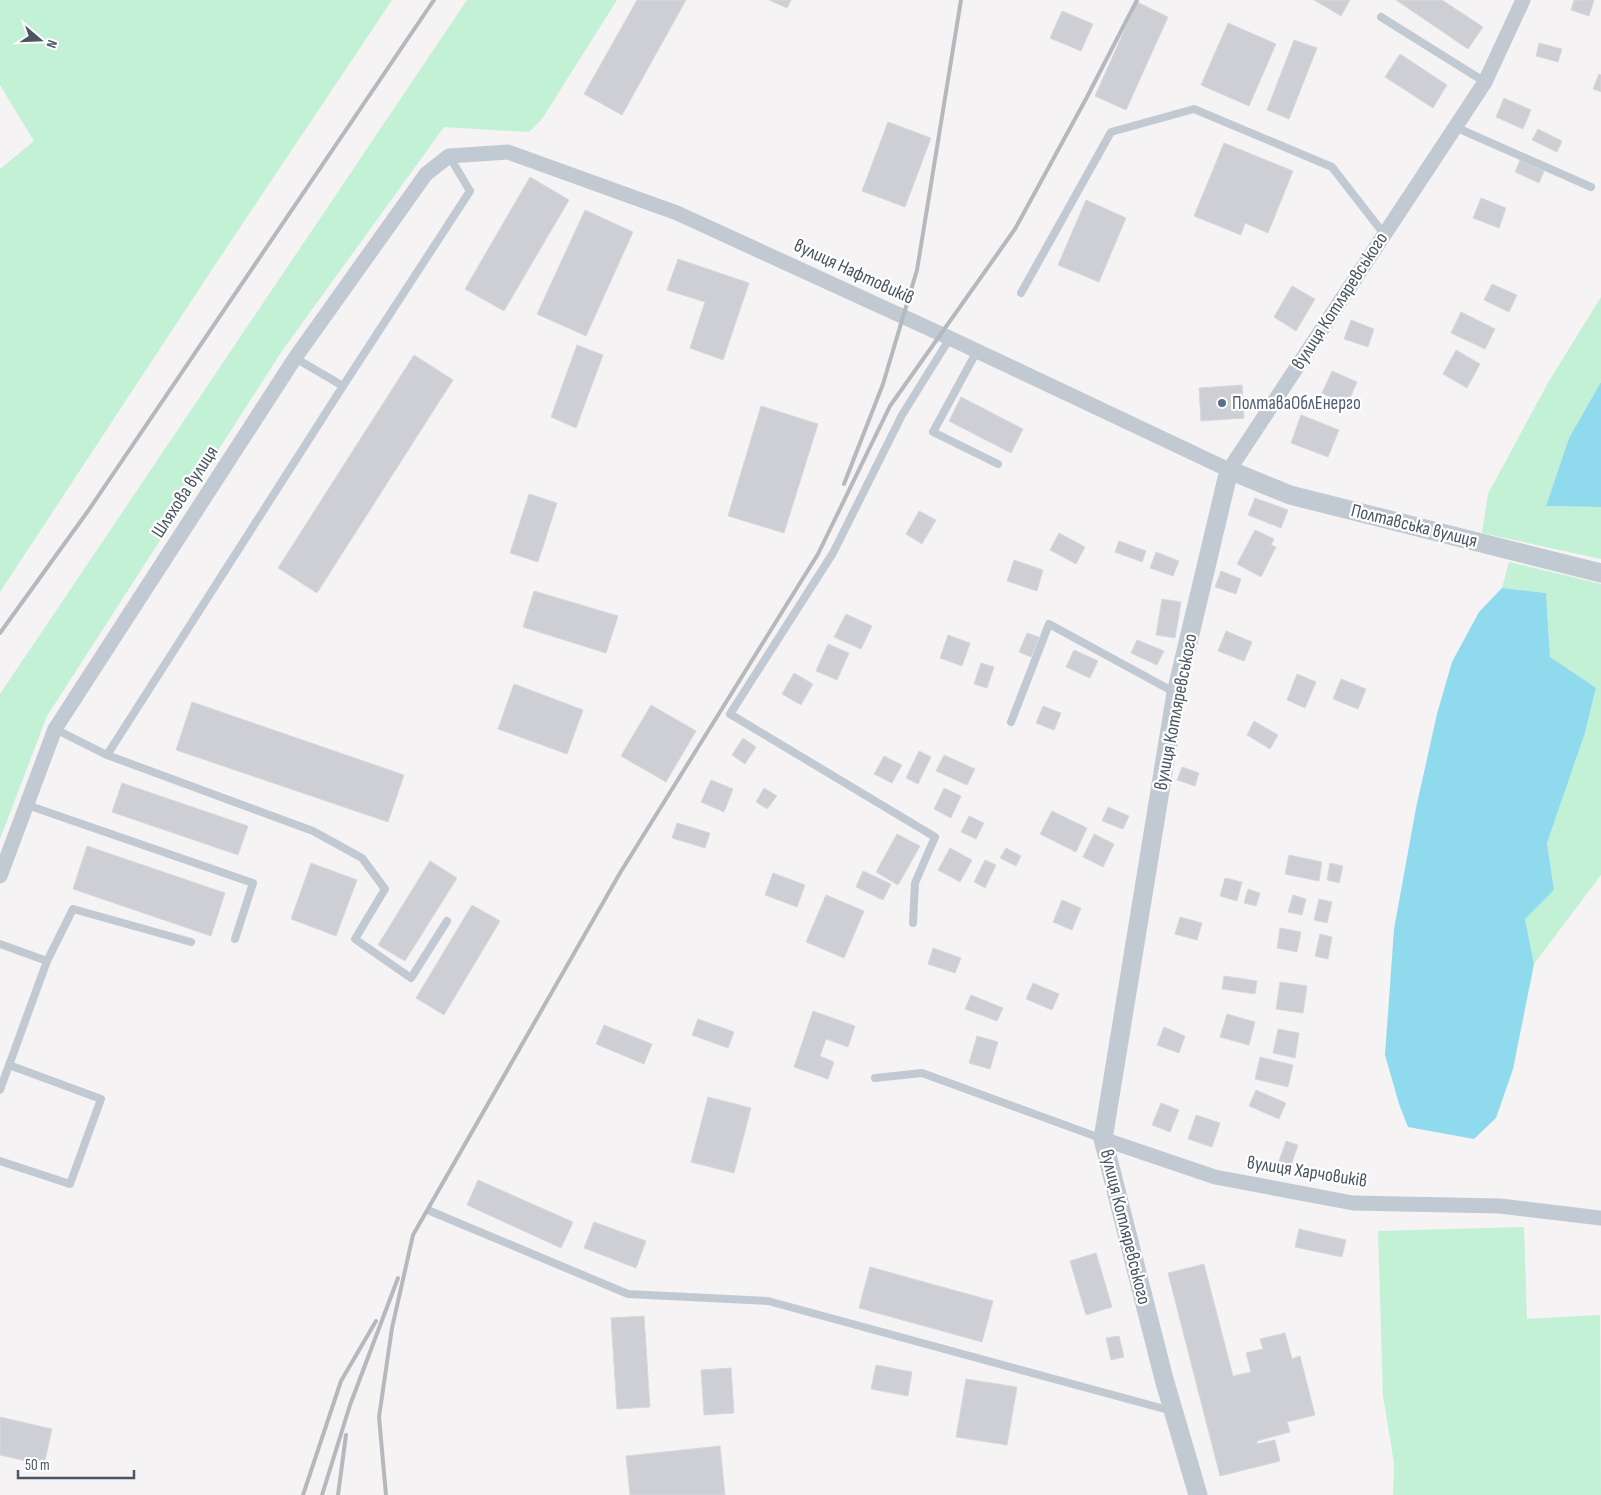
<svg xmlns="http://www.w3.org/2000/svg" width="1601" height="1495" viewBox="0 0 1601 1495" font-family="'Sofia Sans Condensed',sans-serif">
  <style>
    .green { fill: #c3f1d5 }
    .water { fill: #90daee }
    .building { fill: #cdcfd5; stroke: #d7d9de }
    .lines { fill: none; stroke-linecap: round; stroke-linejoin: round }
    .service { stroke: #c1cad2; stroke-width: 8 }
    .minor { stroke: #c1cad2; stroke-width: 15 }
    .tertiary { stroke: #c1cad2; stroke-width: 19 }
    .rail { stroke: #b5b8bd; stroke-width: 4 }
    .service-dot { fill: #5c6f8a; stroke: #fff; stroke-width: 2 }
    .labels { text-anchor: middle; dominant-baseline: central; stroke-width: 4.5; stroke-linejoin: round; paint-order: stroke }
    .street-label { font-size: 19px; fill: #4a5661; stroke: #fff }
    .service-label { font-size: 19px; fill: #4e5e75; stroke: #fff; text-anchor: start }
  </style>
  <rect width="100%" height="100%" fill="#f5f3f3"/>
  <g class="green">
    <polygon points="0,0 392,0 215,265 0,592 0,169 34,141 0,85"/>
    <polygon points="467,0 617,0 542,119 529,132 444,127 282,351 47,716 0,839 0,694"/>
    <polygon points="1601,297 1601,382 1569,438 1546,506 1601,507 1601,559 1482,533 1488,494 1549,381"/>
    <polygon points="1509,562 1601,584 1601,875 1534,964 1525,919 1554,890 1547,843 1585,733 1596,689 1550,658 1546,593 1502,588"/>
    <polygon points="1524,1227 1527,1319 1600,1315 1601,1495 1393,1495 1394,1463 1383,1396 1378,1231"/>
  </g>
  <g class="water">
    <polygon points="1601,382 1601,507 1546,506 1569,438"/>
    <polygon points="1502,588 1546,593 1550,657 1596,688 1585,733 1547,843 1554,890 1525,919 1534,964 1513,1069 1496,1118 1474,1139 1408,1127 1399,1104 1385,1055 1394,929 1416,808 1437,714 1452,662 1479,612"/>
  </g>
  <g class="building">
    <polygon points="637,0 686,0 622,115 584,94"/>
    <polygon points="769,0 791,0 787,8"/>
    <polygon points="1314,0 1350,0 1341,16"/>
    <polygon points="1396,0 1442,0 1483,27 1468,49"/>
    <polygon points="1574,0 1594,0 1589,16 1571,10"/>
    <polygon points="1137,2 1168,17 1126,110 1095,96"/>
    <polygon points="1062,11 1093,24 1081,51 1050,38"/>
    <polygon points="1228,23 1276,44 1249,106 1201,85"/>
    <polygon points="1294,40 1317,48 1289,119 1267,110"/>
    <polygon points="1539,43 1562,49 1558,62 1536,56"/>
    <polygon points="1400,54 1447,85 1433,108 1385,77"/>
    <polygon points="1599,74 1601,75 1601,92 1593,89"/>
    <polygon points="1504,98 1531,110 1523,129 1496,117"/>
    <polygon points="888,122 931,138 905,207 862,191"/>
    <polygon points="1538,129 1562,141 1557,152 1532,140"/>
    <polygon points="1224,143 1293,171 1268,233 1245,223 1241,235 1194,216"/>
    <polygon points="1520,160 1544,171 1539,183 1515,172"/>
    <polygon points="530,177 569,200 504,311 465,289"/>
    <polygon points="1481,198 1506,208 1499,228 1473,218"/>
    <polygon points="1086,200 1126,218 1099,282 1058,265"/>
    <polygon points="585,210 633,232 586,336 537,314"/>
    <polygon points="678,259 749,283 723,360 690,348 705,302 667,290"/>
    <polygon points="1492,284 1517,295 1509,312 1484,300"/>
    <polygon points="1292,286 1315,299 1296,331 1274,317"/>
    <polygon points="1461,312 1495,329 1485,349 1451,333"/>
    <polygon points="1351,320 1374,329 1368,347 1344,339"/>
    <polygon points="577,345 603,355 576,428 551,417"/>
    <polygon points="1456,350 1480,364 1467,388 1443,374"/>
    <polygon points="414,355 453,380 317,593 278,568"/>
    <polygon points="1332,371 1357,382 1347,405 1322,393"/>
    <polygon points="1242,385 1244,418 1201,421 1199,388"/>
    <polygon points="961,397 1023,429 1011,453 949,421"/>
    <polygon points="761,406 818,424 784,533 728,516"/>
    <polygon points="1301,415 1339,430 1328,457 1291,443"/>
    <polygon points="529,494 557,503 538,562 510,553"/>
    <polygon points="1255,498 1288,510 1281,528 1248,515"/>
    <polygon points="919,511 936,520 922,544 906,534"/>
    <polygon points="1255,530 1274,539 1271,545 1276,547 1261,577 1237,564"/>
    <polygon points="1059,533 1085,547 1076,564 1050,550"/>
    <polygon points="1119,541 1146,551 1142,562 1115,552"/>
    <polygon points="1156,552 1179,561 1173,576 1150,568"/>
    <polygon points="1014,560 1043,570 1037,591 1007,581"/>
    <polygon points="1221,571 1241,579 1236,594 1215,587"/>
    <polygon points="534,591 618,616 606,653 523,627"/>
    <polygon points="1162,599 1181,602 1175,638 1156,635"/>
    <polygon points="846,614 872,626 861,649 834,637"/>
    <polygon points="1226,631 1252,642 1244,661 1218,651"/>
    <polygon points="1027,633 1039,637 1031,657 1019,652"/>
    <polygon points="948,635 970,643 962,666 940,658"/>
    <polygon points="1137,640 1164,651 1157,665 1131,653"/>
    <polygon points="828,644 849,653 837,680 816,671"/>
    <polygon points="1074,650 1098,661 1090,678 1066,667"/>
    <polygon points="981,663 994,667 987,688 974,684"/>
    <polygon points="794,673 813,684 801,705 782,694"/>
    <polygon points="1297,674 1316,682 1305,708 1287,700"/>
    <polygon points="1341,679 1366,689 1358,709 1333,699"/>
    <polygon points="514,684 583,710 567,754 498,729"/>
    <polygon points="192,702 404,775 388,822 176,750"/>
    <polygon points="651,705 696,731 666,782 621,756"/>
    <polygon points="1043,706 1061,713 1054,730 1036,723"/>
    <polygon points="1254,721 1278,735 1270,749 1247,735"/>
    <polygon points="743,738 756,747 745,764 732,755"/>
    <polygon points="919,751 931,757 918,784 906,778"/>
    <polygon points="944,755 975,769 967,785 936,771"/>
    <polygon points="884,756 902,765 892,783 874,774"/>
    <polygon points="1182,767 1199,773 1195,786 1177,780"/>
    <polygon points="711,780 733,789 724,812 701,802"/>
    <polygon points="122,783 248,826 238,855 112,812"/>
    <polygon points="764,788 777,796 767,809 756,802"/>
    <polygon points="944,788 961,796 951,818 934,809"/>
    <polygon points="1108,807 1129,816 1123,829 1102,821"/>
    <polygon points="1052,811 1087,828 1076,852 1040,834"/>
    <polygon points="969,816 984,823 976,839 961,832"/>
    <polygon points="677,823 710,833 705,848 672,838"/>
    <polygon points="897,834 920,846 898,885 876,872"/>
    <polygon points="1094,834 1114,844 1103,867 1083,857"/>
    <polygon points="87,846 225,893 211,936 73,889"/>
    <polygon points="950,848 972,860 960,882 938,870"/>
    <polygon points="1006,848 1021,856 1016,866 1000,858"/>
    <polygon points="1289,855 1322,862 1319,881 1285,874"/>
    <polygon points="985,860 996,865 985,888 974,882"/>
    <polygon points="430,861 457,878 405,961 378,945"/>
    <polygon points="311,863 357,880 336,936 291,919"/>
    <polygon points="1330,863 1343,866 1339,883 1327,880"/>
    <polygon points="863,871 891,884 883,900 856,887"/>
    <polygon points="773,873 805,885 797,907 765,895"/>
    <polygon points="1225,878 1242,882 1237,901 1220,896"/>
    <polygon points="1248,889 1260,893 1256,906 1244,903"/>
    <polygon points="826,895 864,911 844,958 806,942"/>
    <polygon points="1293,895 1306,899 1302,915 1288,912"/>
    <polygon points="1319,899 1332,902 1327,923 1314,920"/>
    <polygon points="1062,900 1081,908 1072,930 1053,922"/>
    <polygon points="472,905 500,921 444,1015 416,998"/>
    <polygon points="1180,917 1202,923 1197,940 1175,934"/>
    <polygon points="1280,928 1301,932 1297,952 1277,948"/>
    <polygon points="1320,934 1332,937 1328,959 1315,956"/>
    <polygon points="933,948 961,958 955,973 928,964"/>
    <polygon points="1224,976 1257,981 1255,994 1222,989"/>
    <polygon points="1280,982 1307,986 1303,1013 1276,1009"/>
    <polygon points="1033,983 1059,994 1052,1010 1026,999"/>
    <polygon points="971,995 1003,1008 997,1021 965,1009"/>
    <polygon points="813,1011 855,1026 848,1047 826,1039 820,1056 834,1062 828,1079 794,1067"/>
    <polygon points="1227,1014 1255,1022 1249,1045 1220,1037"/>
    <polygon points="698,1019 734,1032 728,1048 692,1035"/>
    <polygon points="604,1025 652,1044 644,1064 596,1044"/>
    <polygon points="1164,1027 1185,1036 1179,1053 1157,1045"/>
    <polygon points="1278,1029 1299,1033 1295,1058 1273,1053"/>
    <polygon points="977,1036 998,1042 990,1069 969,1063"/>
    <polygon points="1260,1057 1293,1065 1288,1087 1255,1079"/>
    <polygon points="1256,1090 1286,1103 1279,1119 1249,1106"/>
    <polygon points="708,1097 751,1108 734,1173 691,1162"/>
    <polygon points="1161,1103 1179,1110 1170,1132 1152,1125"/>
    <polygon points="1196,1115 1220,1123 1212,1147 1188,1139"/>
    <polygon points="1286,1141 1298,1145 1291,1165 1279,1161"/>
    <polygon points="478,1180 573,1222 561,1248 467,1205"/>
    <polygon points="594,1222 646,1241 636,1268 584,1248"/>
    <polygon points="1299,1229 1346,1240 1342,1257 1295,1247"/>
    <polygon points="1096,1253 1112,1307 1086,1315 1070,1261"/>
    <polygon points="1204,1264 1233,1376 1251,1372 1246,1353 1263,1349 1260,1339 1285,1333 1292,1359 1300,1356 1315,1415 1287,1422 1290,1432 1257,1441 1257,1444 1275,1440 1280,1461 1220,1476 1168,1273"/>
    <polygon points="870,1267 993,1301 982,1342 859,1308"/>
    <polygon points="644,1316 650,1407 617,1409 611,1318"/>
    <polygon points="1119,1336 1124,1357 1111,1360 1106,1338"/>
    <polygon points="876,1365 912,1372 908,1396 871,1389"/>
    <polygon points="731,1368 734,1413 704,1415 701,1370"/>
    <polygon points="966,1379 1017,1387 1007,1445 956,1437"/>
    <polygon points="0,1417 52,1429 44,1465 0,1455"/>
    <polygon points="720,1446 725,1495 630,1495 626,1456"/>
  </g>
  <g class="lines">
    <g class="service">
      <polyline points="1381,17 1485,82"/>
      <polyline points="1455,127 1591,187"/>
      <polyline points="1021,293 1111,132 1194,109 1332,167 1384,234"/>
      <polyline points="977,351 933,432 998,464"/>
      <polyline points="295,358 343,386"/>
      <polyline points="1011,722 1049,624 1174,692"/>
      <polyline points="55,729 107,755 313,831 362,858 385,889 355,939 411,978 447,921"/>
      <polyline points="107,755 343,386 470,191 449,156"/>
      <polyline points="27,805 253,883 235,939"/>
      <polyline points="913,923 915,883 935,837 730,714 833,553 902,415 950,338"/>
      <polyline points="0,944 47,961"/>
      <polyline points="875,1078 922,1073 1103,1139"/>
      <polyline points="0,1090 47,961 73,909 191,942"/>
      <polyline points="0,1161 70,1184 101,1099 9,1065"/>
      <polyline points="430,1211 628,1294 768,1301 1172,1411"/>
    </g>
    <g class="minor">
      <polyline points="0,876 55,729 295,358 426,174 449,156 508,152 677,213 941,334 1229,470 1485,82 1523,0"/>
      <polyline points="1103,1139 1215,1177 1353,1203 1500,1206 1601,1218"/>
    </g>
    <polyline class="tertiary" points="1198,1495 1164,1379 1103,1139 1176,693 1229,470 1290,495 1601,573"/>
    <g class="rail">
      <polyline points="844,484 883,384 917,270 961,0"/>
      <polyline points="0,633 88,511 434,0"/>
      <polyline points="303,1495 341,1381 376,1321"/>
      <polyline points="322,1495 350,1405 398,1278"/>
      <polyline points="338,1495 346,1435"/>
      <polyline points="386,1495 379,1417 392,1328 413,1235 620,873 818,554 890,406 1015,229 1087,97 1137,0"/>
    </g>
  </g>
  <circle class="service-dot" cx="1222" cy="403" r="5"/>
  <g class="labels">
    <g class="street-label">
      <text transform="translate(854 272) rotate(25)">вулиця Нафтовиків</text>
      <text transform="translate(1340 301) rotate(-57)">вулиця Котляревського</text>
      <text transform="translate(185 492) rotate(-57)">Шляхова вулиця</text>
      <text transform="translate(1414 526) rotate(14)">Полтавська вулиця</text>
      <text transform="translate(1176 712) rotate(-79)">вулиця Котляревського</text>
      <text transform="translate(1307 1172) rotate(9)">вулиця Харчовиків</text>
      <text transform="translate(1125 1227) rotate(76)">вулиця Котляревського</text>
    </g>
    <g class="service-label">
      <text x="1232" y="403">ПолтаваОблЕнерго</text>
    </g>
  </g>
  <g transform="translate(40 40) rotate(109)" stroke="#ffffff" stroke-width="4" paint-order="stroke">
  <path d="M0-4L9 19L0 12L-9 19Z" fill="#4a5661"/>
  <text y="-8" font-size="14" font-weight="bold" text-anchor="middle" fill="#4a5661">N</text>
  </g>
  <path d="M18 1470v8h116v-8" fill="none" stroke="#4a5661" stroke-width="2.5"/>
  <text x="25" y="1470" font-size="15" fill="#4a5661" stroke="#ffffff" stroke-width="4" paint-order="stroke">50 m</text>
</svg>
